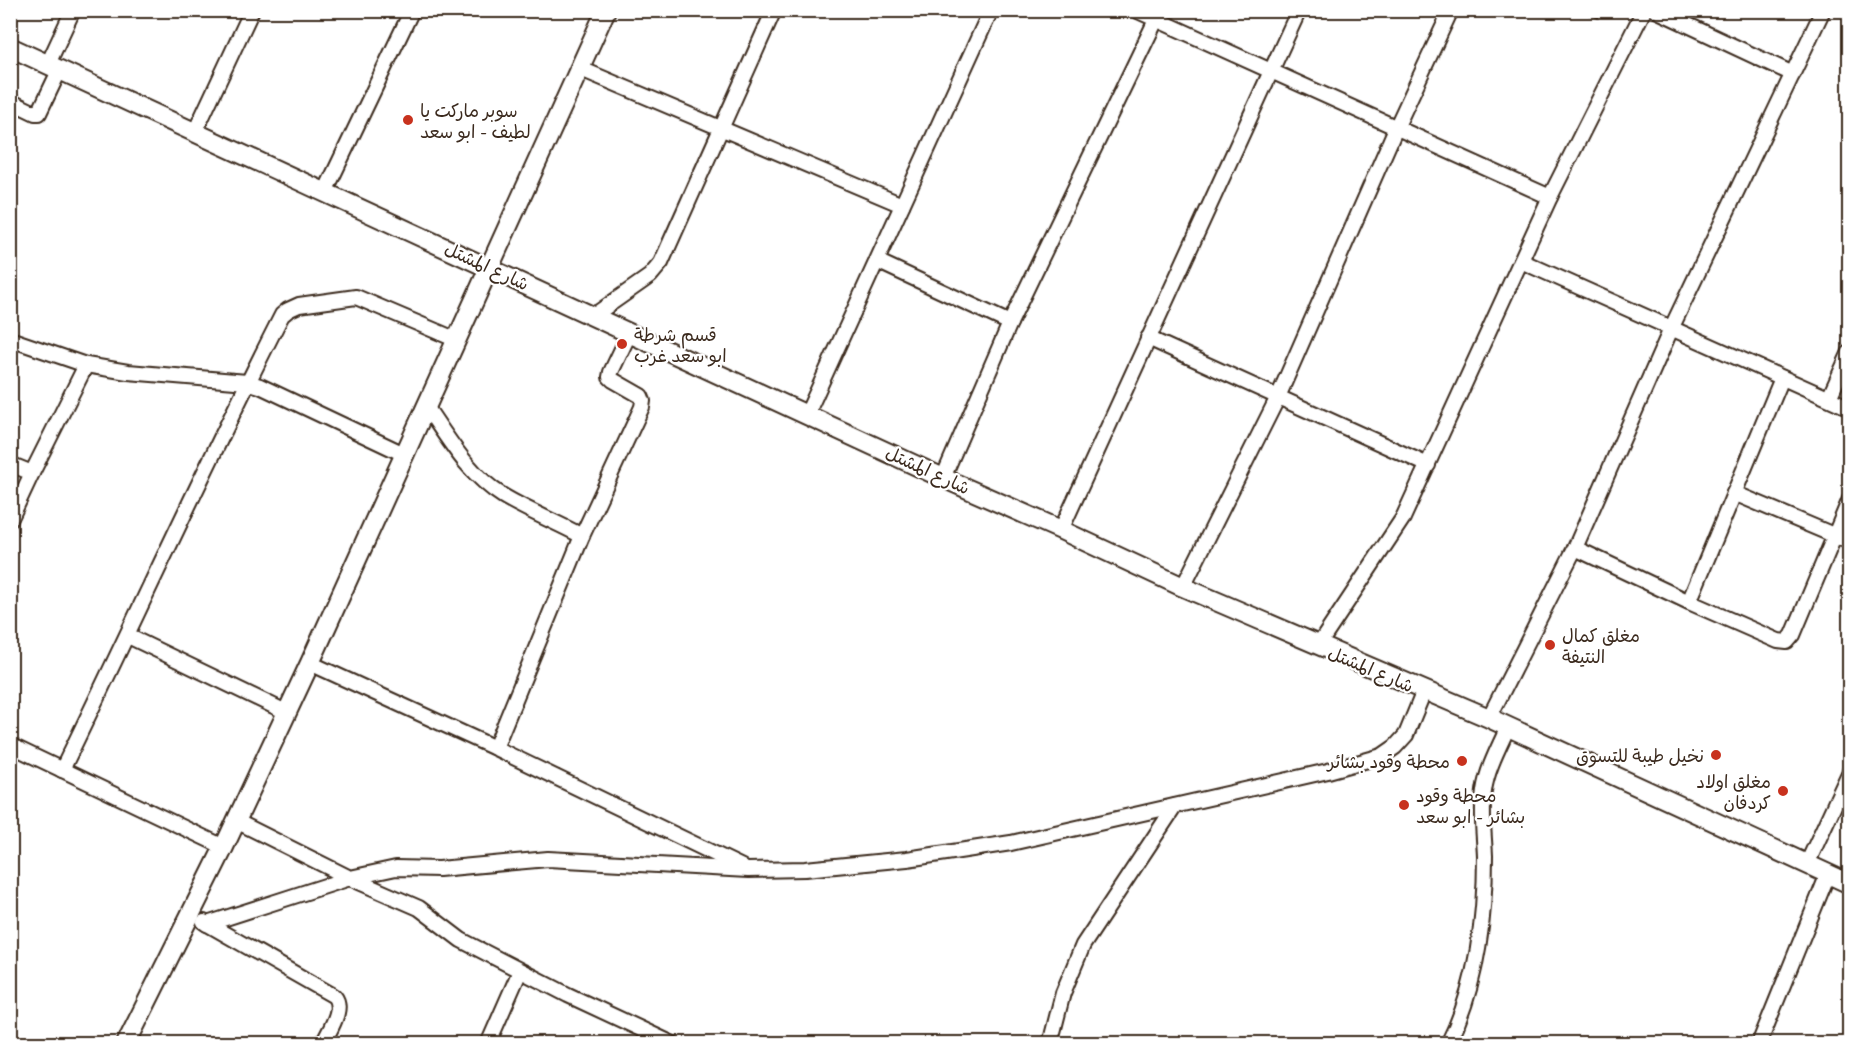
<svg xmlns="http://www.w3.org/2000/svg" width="1860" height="1054" viewBox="0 0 1860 1054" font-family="Delius,'Playpen Sans Arabic',sans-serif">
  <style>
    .building { fill: #cfcac7; stroke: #3b2a1e; stroke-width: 1.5 }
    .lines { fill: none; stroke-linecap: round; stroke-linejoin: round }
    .street-casing { stroke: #3b2a1e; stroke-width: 18 }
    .secondary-casing { stroke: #3b2a1e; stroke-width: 22 }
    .street { stroke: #fff; stroke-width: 14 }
    .secondary { stroke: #fff; stroke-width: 18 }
    .poi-dot { fill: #c8321e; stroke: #fff; stroke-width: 2 }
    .labels { text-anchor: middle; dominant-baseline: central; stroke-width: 4.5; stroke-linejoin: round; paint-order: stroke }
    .poi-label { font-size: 18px; fill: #3b2a1e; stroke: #fff; text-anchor: start }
    .street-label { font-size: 18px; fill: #3b2a1e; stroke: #fff }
  </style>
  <rect width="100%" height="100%" fill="#fff"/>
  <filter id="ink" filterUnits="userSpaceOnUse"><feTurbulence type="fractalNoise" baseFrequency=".0167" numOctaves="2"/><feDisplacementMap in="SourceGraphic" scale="12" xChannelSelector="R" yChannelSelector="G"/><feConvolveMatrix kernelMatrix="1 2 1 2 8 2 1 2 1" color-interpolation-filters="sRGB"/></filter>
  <g filter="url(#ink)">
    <polygon class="building" points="1580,10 1601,10 1598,18"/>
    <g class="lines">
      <g class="street-casing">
        <g id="street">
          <polyline points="1136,10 1550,197"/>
          <polyline points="1656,10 1793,74"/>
          <polyline points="48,64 73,10"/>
          <polyline points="581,69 902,205"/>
          <polyline points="10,101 35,113 39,113 60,69"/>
          <polyline points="195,132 252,10"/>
          <polyline points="325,192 412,10"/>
          <polyline points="877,261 1010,323"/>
          <polyline points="1521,261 1850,408"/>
          <polyline points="593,316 650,276 661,263 774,10"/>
          <polyline points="1148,338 1428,465"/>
          <polyline points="10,339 86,365 128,372 247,382 260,386 406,455"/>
          <polyline points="1829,398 1850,352"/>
          <path d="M 427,408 C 449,440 469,475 503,496 C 528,511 556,522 582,536"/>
          <polyline points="807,414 991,10"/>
          <polyline points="10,464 32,473"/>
          <polyline points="943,478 1010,323 1156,20"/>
          <polyline points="1734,493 1850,542"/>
          <polyline points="10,520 32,473 86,365"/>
          <polyline points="1061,530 1299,10"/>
          <polyline points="1575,548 1689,602 1778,641 1787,642 1793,635 1850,499"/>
          <polyline points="1183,587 1278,397 1396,128 1451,10"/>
          <polyline points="1689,602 1782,378"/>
          <polyline points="128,636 286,712"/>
          <polyline points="1318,646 1403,518 1550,197 1644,10"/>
          <polyline points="310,663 495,748 742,867"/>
          <polyline points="1489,718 1575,548 1671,329 1823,10"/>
          <polyline points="10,745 224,847"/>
          <polyline points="495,748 582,536 642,407 643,401 641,396 613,380 610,377 611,372 630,332"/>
          <path d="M 62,770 C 136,619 205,465 282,315 L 288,310 L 299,305 L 356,297 L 457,340"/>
          <polyline points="236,821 350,878 419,908 461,940 568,995 673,1044"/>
          <polyline points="1807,864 1850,771"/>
          <path d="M 204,922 L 334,996 C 345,1009 329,1030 323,1044"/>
          <polyline points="207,924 350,878 396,868 439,869 548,859 748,870 805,869 907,859 1011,843 1328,771 1382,756 1395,747 1406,735 1424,691"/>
          <polyline points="488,1044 520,971"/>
          <polyline points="1050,1044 1063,993 1083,945 1175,806"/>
          <path d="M 1448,1044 C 1477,987 1485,919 1485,856 C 1484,834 1481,813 1484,791 C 1487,769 1499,747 1508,727"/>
          <polyline points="1759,1044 1828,874"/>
        </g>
      </g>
      <g class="secondary-casing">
        <g id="secondary">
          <polyline points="10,47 943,478 1061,530 1183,587 1489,718 1850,884"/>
          <polyline points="126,1044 224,847 310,663 606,10"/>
        </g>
      </g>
      <use href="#street" class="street"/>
      <use href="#secondary" class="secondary"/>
    </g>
  </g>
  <g class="poi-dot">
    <circle cx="408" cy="120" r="6"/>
    <circle cx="622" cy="344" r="6"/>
    <circle cx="1550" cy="645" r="6"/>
    <circle cx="1716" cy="755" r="6"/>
    <circle cx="1462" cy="761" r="6"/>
    <circle cx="1783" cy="791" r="6"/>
    <circle cx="1404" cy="805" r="6"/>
  </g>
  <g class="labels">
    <g class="poi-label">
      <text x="420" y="110">سوبر ماركت يا<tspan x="420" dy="21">لطيف - ابو سعد</tspan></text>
      <text x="634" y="334">قسم شرطة<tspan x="634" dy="21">ابو سعد غرب</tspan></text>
      <text x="1562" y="635">مغلق كمال<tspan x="1562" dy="21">النتيفة</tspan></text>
      <text x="1704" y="755" text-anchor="end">نخيل طيبة للتسوق</text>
      <text x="1450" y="761" text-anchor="end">محطة وقود بشائر</text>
      <text x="1771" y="781" text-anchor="end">مغلق اولاد<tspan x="1771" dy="21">كردفان</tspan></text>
      <text x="1416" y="795">محطة وقود<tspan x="1416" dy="21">بشائر - ابو سعد</tspan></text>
    </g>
    <g class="street-label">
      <text transform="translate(487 266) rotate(25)">شارع المشتل</text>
      <text transform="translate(928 470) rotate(25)">شارع المشتل</text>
      <text transform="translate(1371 669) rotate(23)">شارع المشتل</text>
    </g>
  </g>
  <rect width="1860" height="1054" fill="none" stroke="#fff" stroke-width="36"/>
  <rect x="18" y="18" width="1824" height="1018" fill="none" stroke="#3b2a1e" stroke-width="2" filter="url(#ink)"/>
</svg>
